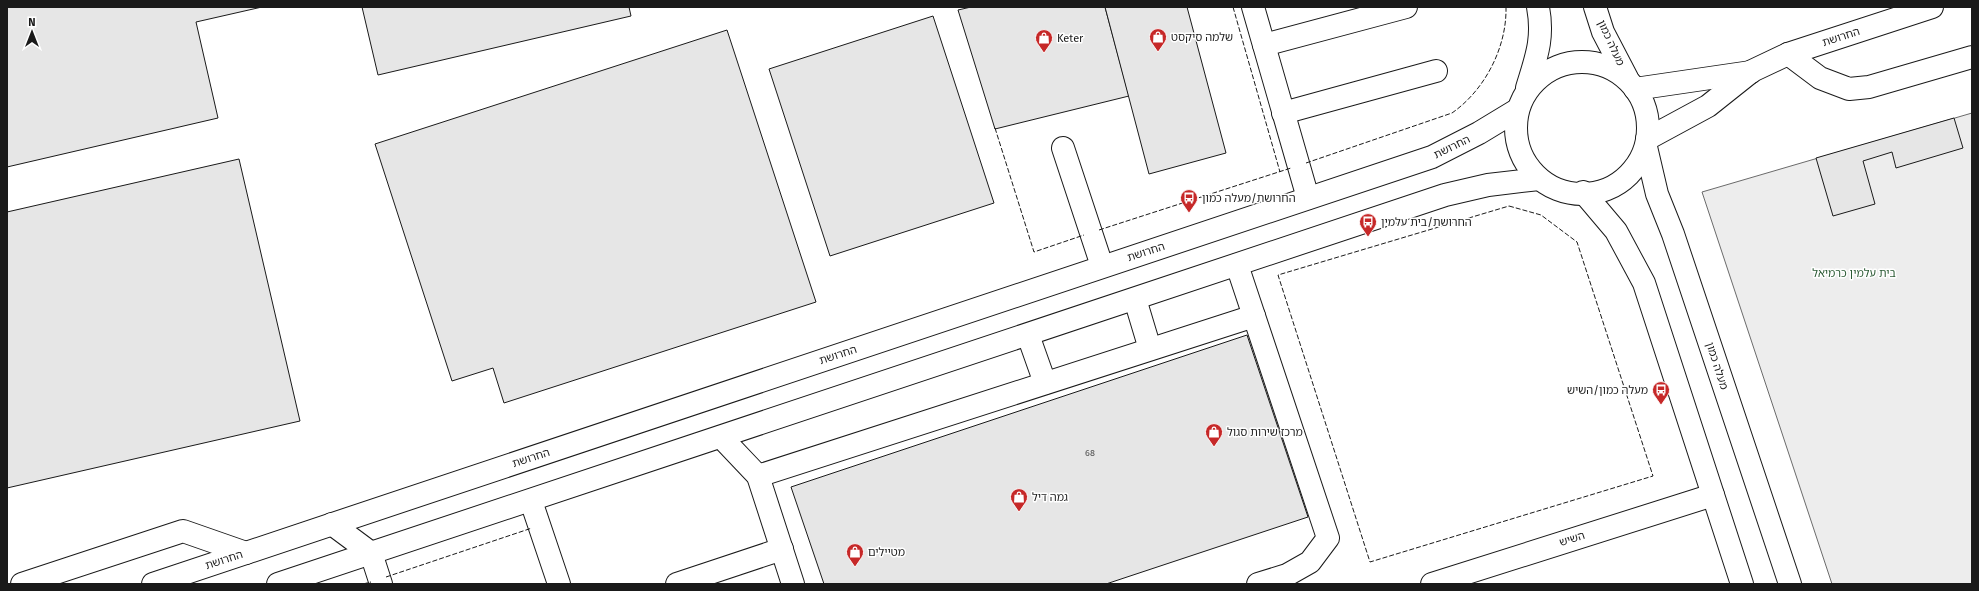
<svg xmlns="http://www.w3.org/2000/svg" width="1979" height="591" viewBox="0 0 1979 591" font-family="'Fira Sans','Noto Sans Hebrew',sans-serif">
  <style>
    .built { fill: #ededed; stroke: #6a6a6a }
    .building { fill: #e6e6e6; stroke: #1a1a1a }
    .lines { fill: none; stroke-linecap: round; stroke-linejoin: round }
    .minor-casing { stroke: #1a1a1a; stroke-width: 24 }
    .major-casing { stroke: #1a1a1a; stroke-width: 24 }
    .minor { stroke: #fff; stroke-width: 22 }
    .major { stroke: #fff; stroke-width: 22 }
    .fence { stroke: #1a1a1a; stroke-width: 1; stroke-dasharray: 5 2; stroke-linecap: butt }
    .labels { text-anchor: middle; dominant-baseline: central; stroke-width: 3; stroke-linejoin: round; paint-order: stroke }
    .number-label { font-size: 9px; fill: #4d4d4d }
    .poi-label { font-size: 11px; fill: #1a1a1a; stroke: #fff; text-anchor: start }
    .street-label { font-size: 11px; fill: #1a1a1a; stroke: #fff }
    .park-label { font-size: 11px; fill: #2b5a34; stroke: #fff }
  </style>
  <rect width="100%" height="100%" fill="#fff"/>
  <polygon class="built" points="1972,113 1972,584 1832,584 1702,192"/>
  <g class="building">
    <polygon points="7,7 262,7 196,22 218,118 7,167"/>
    <polygon points="362,7 629,7 631,16 378,75"/>
    <polygon points="971,7 1105,7 1129,96 995,129 958,10"/>
    <polygon points="1105,7 1187,7 1226,153 1149,174"/>
    <polygon points="933,16 994,203 830,256 769,69"/>
    <polygon points="727,30 816,302 504,403 493,368 452,381 375,144"/>
    <polygon points="1954,118 1963,148 1896,168 1892,152 1863,161 1875,204 1833,216 1816,158"/>
    <polygon points="239,159 300,421 7,488 7,212"/>
    <polygon points="1247,335 1308,517 1106,584 824,584 791,487"/>
  </g>
  <g class="lines">
    <g class="minor-casing">
      <g id="minor">
        <polyline points="1253,7 1308,198"/>
        <polyline points="1264,45 1406,7"/>
        <polyline points="1788,54 1820,78 1849,89 1869,87 1972,57"/>
        <polyline points="1635,89 1751,72"/>
        <polyline points="1283,113 1436,71"/>
        <polyline points="1647,139 1708,106 1752,71 1788,54 1932,7"/>
        <polyline points="1063,148 1102,266"/>
        <polyline points="1237,265 1328,538 1310,562 1287,575 1258,584"/>
        <polyline points="1135,299 1150,349"/>
        <polyline points="1028,335 1045,383"/>
        <polyline points="721,437 758,476 793,584"/>
        <polyline points="758,476 1254,316"/>
        <polyline points="531,501 559,584"/>
        <polyline points="332,524 371,553 381,584"/>
        <polyline points="22,584 183,531 246,553"/>
        <polyline points="153,584 1432,157 1479,133 1517,110"/>
        <polyline points="278,584 1445,195 1488,185 1539,179"/>
        <polyline points="677,584 782,549"/>
        <polyline points="1432,584 1713,495"/>
      </g>
    </g>
    <g class="major-casing">
      <g id="major">
        <polyline points="1595,7 1603,32 1627,78"/>
        <circle cx="1582" cy="128" r="66"/>
        <path d="M 1527,88 C 1536,58 1544,39 1538,7"/>
        <polyline points="1646,147 1657,194 1673,234 1790,584"/>
        <polyline points="1583,192 1616,231 1644,283 1742,584"/>
      </g>
    </g>
    <use href="#minor" class="minor"/>
    <use href="#major" class="major"/>
    <g class="fence">
      <polyline points="1233,7 1280,172"/>
      <polyline points="995,128 1034,252 1084,235"/>
      <path d="M 1306,163 L 1452,113 C 1485,90 1507,47 1506,7"/>
      <polygon points="1509,206 1541,215 1577,242 1653,476 1370,562 1278,275"/>
      <polyline points="1099,230 1291,168"/>
      <polyline points="386,577 532,528"/>
      <polyline points="363,584 371,582"/>
    </g>
  </g>
  <defs>
    <g id="shop-pin" transform="scale(0.9)"><path d="M0 17L-7.5 6A9.5 9.5 0 1 1 7.5 6Z" fill="#c62828" stroke="#fff"/><path d="M-5-2.5h2.3a2.7 3.5 0 0 1 5.4 0H5L5.5 6h-11ZM-1.5-2.5h3a1.5 2.3 0 0 0-3 0Z" fill="#fff"/></g>
    <g id="bus-pin" transform="scale(0.9)"><path d="M0 17L-7.5 6A9.5 9.5 0 1 1 7.5 6Z" fill="#c62828" stroke="#fff"/><path d="M-5-6H5V4H4V6H2V4H-2V6H-4V4H-5ZM-3.5-4V0h7V-4ZM-3.5 1.2v1.5H-2V1.2ZM2 1.2v1.5H3.5V1.2Z" fill="#fff"/></g>
  </defs>
  <g fill-rule="evenodd">
    <use href="#shop-pin" x="1158" y="37"/>
    <use href="#shop-pin" x="1044" y="38"/>
    <use href="#bus-pin" x="1189" y="198"/>
    <use href="#bus-pin" x="1368" y="222"/>
    <use href="#bus-pin" x="1661" y="390"/>
    <use href="#shop-pin" x="1214" y="432"/>
    <use href="#shop-pin" x="1019" y="497"/>
    <use href="#shop-pin" x="855" y="552"/>
  </g>
  <g class="labels">
    <g class="number-label">
      <text x="1090" y="453">68</text>
    </g>
    <g class="poi-label">
      <text x="1171" y="37">שלמה סיקסט</text>
      <text x="1057" y="38">Keter</text>
      <text x="1202" y="198">החרושת/מעלה כמון</text>
      <text x="1381" y="222">החרושת/בית עלמין</text>
      <text x="1648" y="390" text-anchor="end">מעלה כמון/השיש</text>
      <text x="1227" y="432">מרכז שירות סגול</text>
      <text x="1032" y="497">גמה דיל</text>
      <text x="868" y="552">מטיילים</text>
    </g>
    <g class="street-label">
      <text transform="translate(1841 37) rotate(-18)">החרושת</text>
      <text transform="translate(1611 43) rotate(65)">מעלה כמון</text>
      <text transform="translate(1452 147) rotate(-26)">החרושת</text>
      <text transform="translate(1146 252) rotate(-18)">החרושת</text>
      <text transform="translate(838 355) rotate(-18)">החרושת</text>
      <text transform="translate(1717 366) rotate(72)">מעלה כמון</text>
      <text transform="translate(531 458) rotate(-18)">החרושת</text>
      <text transform="translate(1572 539) rotate(-18)">השיש</text>
      <text transform="translate(224 560) rotate(-18)">החרושת</text>
    </g>
    <g class="park-label">
      <text x="1854" y="273">בית עלמין כרמיאל</text>
    </g>
  </g>
  <rect width="1979" height="591" fill="none" stroke="#1a1a1a" stroke-width="16"/>
  <g transform="translate(32 32)" stroke="#ffffff" stroke-width="3" paint-order="stroke">
  <path d="M0-3L7 15L0 10L-7 15Z" fill="#1a1a1a"/>
  <text y="-6" font-size="11" font-weight="bold" text-anchor="middle" fill="#1a1a1a">N</text>
  </g>
</svg>
